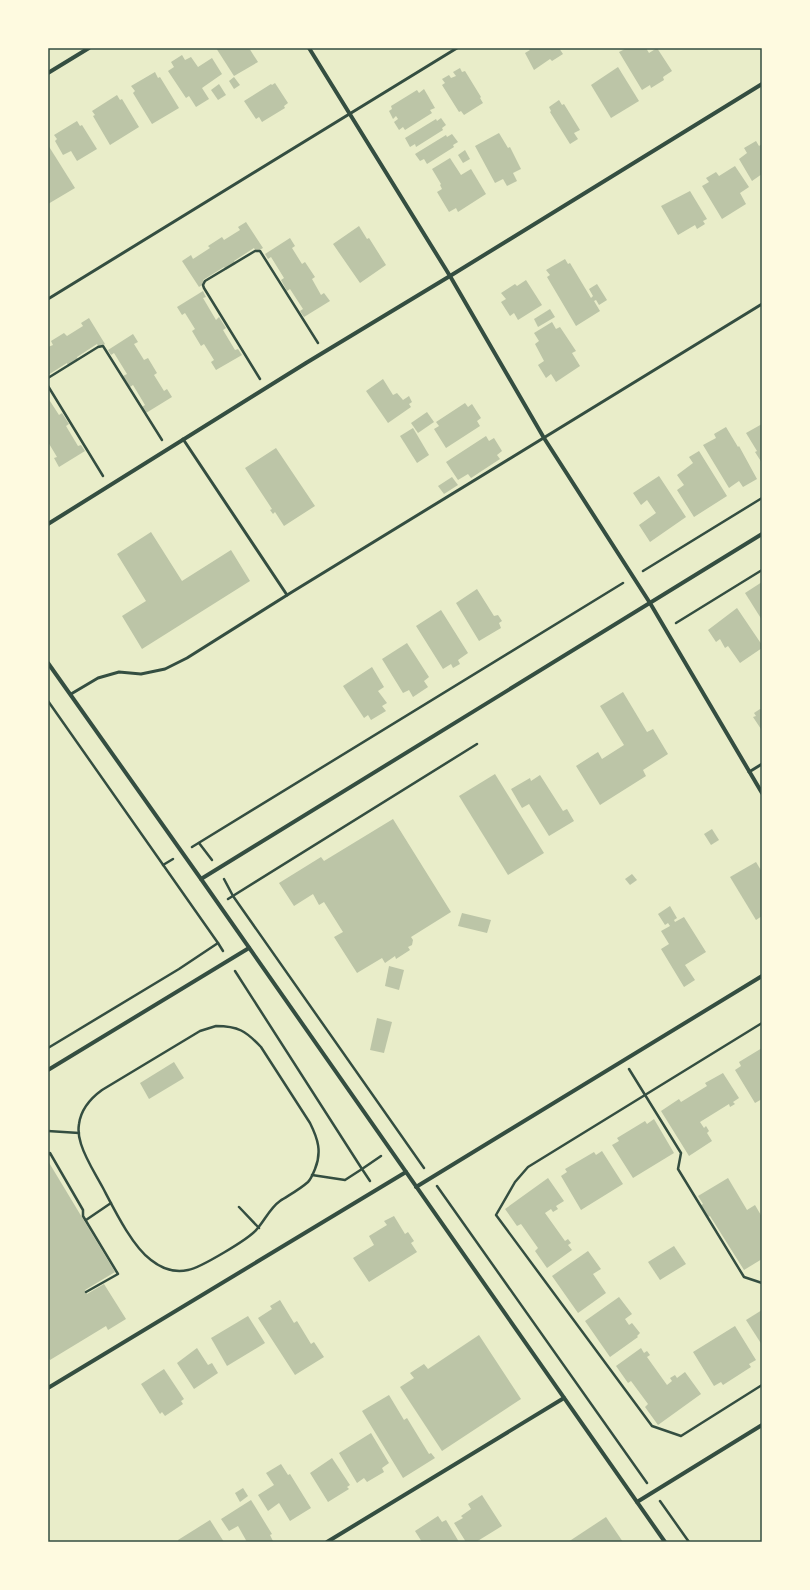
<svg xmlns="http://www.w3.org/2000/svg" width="810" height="1590" viewBox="0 0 810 1590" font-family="'Source Sans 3',sans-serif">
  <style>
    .building { fill: #bcc5a7 }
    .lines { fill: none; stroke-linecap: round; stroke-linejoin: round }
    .path { stroke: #344e41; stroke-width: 2.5 }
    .service { stroke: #344e41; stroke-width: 3 }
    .minor { stroke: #344e41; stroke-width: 4 }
    .neatline { fill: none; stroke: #344e41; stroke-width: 1.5 }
  </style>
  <rect width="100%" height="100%" fill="#e9edc9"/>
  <g class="building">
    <polygon points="216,48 249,48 258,62 234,76"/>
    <polygon points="528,48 559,48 563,54 552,61 550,59 534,70 525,53 530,50"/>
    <polygon points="627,48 646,48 649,53 657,48 672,71 663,77 664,80 651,88 650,85 642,90 619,52"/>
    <polygon points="182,55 185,60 191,57 198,67 212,58 222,74 202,88 209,99 196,107 189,96 186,98 168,71 174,67 171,62"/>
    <polygon points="618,67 639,101 611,118 591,85"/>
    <polygon points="460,68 462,72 465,71 481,97 480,98 483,103 464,115 461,111 459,112 442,85 445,83 442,79 449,75 451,78 456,76 453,72"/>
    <polygon points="155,72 158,78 160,77 179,108 152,124 133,93 135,91 131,86"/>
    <polygon points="234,77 240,85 234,89 229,81"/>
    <polygon points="275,83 288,103 284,106 285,108 262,122 259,117 256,119 244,101 271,84 272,85"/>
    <polygon points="219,84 226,95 218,100 211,90"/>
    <polygon points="424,89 435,108 430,110 432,113 405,130 403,127 399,130 394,122 398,119 396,116 393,119 389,111 392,109 391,106 417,90 419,93"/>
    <polygon points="117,95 120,100 122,99 139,127 110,145 93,116 95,115 92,111"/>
    <polygon points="559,100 562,105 564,104 580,130 574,133 578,139 570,144 550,112 551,111 549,107"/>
    <polygon points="441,118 446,125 442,128 443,130 416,147 415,144 410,147 405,138 436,119 437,121"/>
    <polygon points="77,121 80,126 82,125 97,149 77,161 71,151 63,155 55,141 57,139 54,135"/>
    <polygon points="499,133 508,148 510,147 521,169 513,173 517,181 507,186 503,179 495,183 475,146"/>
    <polygon points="452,134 458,142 453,145 454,147 427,164 424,159 420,161 415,154 446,135 447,137"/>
    <polygon points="756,141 759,146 762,144 762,174 752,181 739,159 747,153 744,148"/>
    <polygon points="48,145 75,188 48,204"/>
    <polygon points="465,150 470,159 463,163 458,155"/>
    <polygon points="450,158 461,175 471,169 486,194 458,212 456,208 449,212 437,192 442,189 440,185 441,184 432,169"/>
    <polygon points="735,166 749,187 740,193 746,204 722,219 702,186 709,182 706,178 716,172 719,176"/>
    <polygon points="690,191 707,219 703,221 705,224 697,229 695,225 678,235 661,206"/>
    <polygon points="246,222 263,248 256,252 254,248 234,261 236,264 226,270 224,267 203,280 205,283 199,287 182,261 191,255 193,259 210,248 208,246 222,237 224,240 240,230 238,227"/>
    <polygon points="359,226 367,239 369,238 386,265 360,283 333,244"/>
    <polygon points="290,238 295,246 292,248 302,264 305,262 315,277 312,279 321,295 324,293 330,301 304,317 300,311 303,309 290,289 287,291 281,280 284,278 271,257 268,259 265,254"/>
    <polygon points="565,259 568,264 570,263 591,298 593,296 589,289 597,284 607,300 599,305 596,300 594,301 600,311 576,326 547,277 550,275 546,270"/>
    <polygon points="526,280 542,305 518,320 514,313 510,316 501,302 506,299 501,293 515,284 517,286"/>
    <polygon points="203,291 206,297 203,298 216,320 219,317 226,328 223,330 235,350 238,349 242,355 216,370 211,362 214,360 204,344 201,346 192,331 195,329 185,313 182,315 177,307"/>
    <polygon points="550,309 555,317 538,327 534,319"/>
    <polygon points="89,318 105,344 99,348 97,344 77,357 78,360 68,366 67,363 48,375 48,347 53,345 51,341 64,333 67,336 83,326 81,323"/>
    <polygon points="552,322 556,329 560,327 576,351 572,353 580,366 556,382 551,374 546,378 538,365 544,361 535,344 539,341 534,333"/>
    <polygon points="133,334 138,342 134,344 144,360 148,358 157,373 154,375 164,391 167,389 172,397 146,413 142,407 145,405 133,385 130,387 123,376 127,374 114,353 111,355 108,350"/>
    <polygon points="383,379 393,395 397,393 403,400 409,396 412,402 409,404 411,407 388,423 366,391"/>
    <polygon points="48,398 59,415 62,413 69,424 66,426 78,446 81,445 85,451 59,467 54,458 57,457 48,442"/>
    <polygon points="465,403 468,407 472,404 481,418 477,421 480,426 446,448 434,429 439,426 436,422"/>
    <polygon points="427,412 434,422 418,433 411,423"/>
    <polygon points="762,424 762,463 755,452 757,451 746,433"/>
    <polygon points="726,427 738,447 739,446 757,479 743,487 739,481 729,488 703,445 716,438 714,434"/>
    <polygon points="413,428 429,455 417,463 400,436"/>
    <polygon points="486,436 489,441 494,438 502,451 497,455 500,459 471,478 468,474 458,480 446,462"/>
    <polygon points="276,448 315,506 284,526 275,512 273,514 270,510 272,509 245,468"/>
    <polygon points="699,451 727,496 694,517 677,490 684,485 677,475 693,463 689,457"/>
    <polygon points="659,476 686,517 650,542 639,525 656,513 647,500 641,505 633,493"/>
    <polygon points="452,477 458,485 444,494 438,486"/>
    <polygon points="151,532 182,581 231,550 250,581 142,649 122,616 146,601 117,554"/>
    <polygon points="762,582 762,620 745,593"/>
    <polygon points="477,589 494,616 498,615 502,621 499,623 501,628 479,641 456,603"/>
    <polygon points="737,608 762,645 762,648 740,663 728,646 725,648 720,639 716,642 708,630"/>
    <polygon points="441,610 468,653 458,660 460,664 453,668 451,664 443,669 416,626"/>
    <polygon points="407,643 429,677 424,681 428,687 413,697 409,690 403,693 382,659"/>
    <polygon points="372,667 384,687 378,691 387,703 382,706 386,711 371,720 368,715 364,718 343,686"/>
    <polygon points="623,692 647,732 653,729 668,754 643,770 646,776 600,805 576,766 598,752 602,759 624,745 600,706"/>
    <polygon points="760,709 762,710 761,729 753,717 756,716 754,713"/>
    <polygon points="495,774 544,853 508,875 459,796"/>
    <polygon points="540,775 563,811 567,809 574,821 549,836 529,804 522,808 511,789 530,778 531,781"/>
    <polygon points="393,819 451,912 411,937 413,940 412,945 408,947 410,950 396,959 395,956 385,963 382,958 357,973 334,937 343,932 324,902 319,905 313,894 294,906 279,883 321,857 324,861"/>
    <polygon points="712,829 719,840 711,845 704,834"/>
    <polygon points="756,862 762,872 762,916 756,920 730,877"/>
    <polygon points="632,874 637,880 630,885 625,879"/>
    <polygon points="670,906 677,918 674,920 675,922 684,917 706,952 685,965 695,980 684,987 661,949 669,944 661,931 670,926 668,923 665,925 658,914"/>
    <polygon points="462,913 491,920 487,933 458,926"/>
    <polygon points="389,966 404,970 399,990 385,986"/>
    <polygon points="377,1018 392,1022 384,1053 370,1050"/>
    <polygon points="762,1048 762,1099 755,1103 735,1070 741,1066 739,1062"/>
    <polygon points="174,1062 184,1078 149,1099 140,1083"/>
    <polygon points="723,1073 739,1098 733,1102 735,1104 730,1107 729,1104 700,1122 704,1128 706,1126 709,1131 707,1133 712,1141 689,1156 661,1111 679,1099 681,1102 707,1086 705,1083"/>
    <polygon points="654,1119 674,1153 633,1178 612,1145 619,1141 617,1138 645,1121 647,1124"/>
    <polygon points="602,1151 623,1184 581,1210 561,1176 567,1172 565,1169 594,1152 596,1155"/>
    <polygon points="48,1161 115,1272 85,1290 87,1294 104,1284 126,1319 108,1330 106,1326 50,1360 48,1356"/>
    <polygon points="548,1178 564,1201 556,1206 558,1209 553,1212 551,1209 545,1213 565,1241 568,1239 571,1243 568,1245 572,1250 547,1268 535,1251 538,1248 521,1224 517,1226 505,1209"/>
    <polygon points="728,1178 747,1210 755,1205 762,1217 762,1259 744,1270 710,1216 708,1217 701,1205 703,1204 698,1196"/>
    <polygon points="394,1216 405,1234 408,1232 414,1241 411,1243 417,1252 369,1282 353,1258 374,1245 369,1236 387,1225 384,1221"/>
    <polygon points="674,1246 686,1264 660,1280 648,1262"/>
    <polygon points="588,1251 601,1269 593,1274 606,1293 578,1313 552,1276"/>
    <polygon points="619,1297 632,1314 625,1319 629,1325 632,1323 640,1333 637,1336 638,1337 610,1357 585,1321"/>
    <polygon points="280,1300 294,1323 297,1321 311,1344 314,1342 324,1357 295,1375 258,1318 272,1309 270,1306"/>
    <polygon points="762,1310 762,1345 746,1320"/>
    <polygon points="248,1316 265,1343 227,1366 211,1338"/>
    <polygon points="735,1326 756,1360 749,1364 751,1367 723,1385 721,1382 714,1386 693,1352"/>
    <polygon points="479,1335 521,1399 442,1451 400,1387 414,1378 410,1373 424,1364 428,1369"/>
    <polygon points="197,1348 208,1365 212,1363 218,1373 194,1389 177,1363"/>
    <polygon points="641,1348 644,1353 647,1351 650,1355 647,1357 667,1385 672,1381 670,1378 675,1375 677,1378 685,1372 701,1394 658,1425 645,1407 648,1404 631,1381 628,1383 616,1366"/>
    <polygon points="164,1369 184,1399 181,1401 183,1404 165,1416 162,1412 160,1414 141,1384"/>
    <polygon points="389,1395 404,1420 407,1418 429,1454 431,1453 435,1458 403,1478 362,1411"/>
    <polygon points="371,1433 389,1463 382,1468 384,1472 367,1482 364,1478 357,1483 339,1453"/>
    <polygon points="332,1458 350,1485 347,1487 349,1489 328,1502 310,1473"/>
    <polygon points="281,1464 288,1475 290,1474 311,1508 290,1521 279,1503 268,1511 258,1495 274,1485 266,1473"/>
    <polygon points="243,1488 248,1496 240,1502 235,1493"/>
    <polygon points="482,1495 502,1526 476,1542 466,1542 454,1523 463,1518 461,1516 471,1509 468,1504"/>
    <polygon points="251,1500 272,1534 270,1535 273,1541 272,1542 247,1542 238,1526 229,1531 221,1519"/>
    <polygon points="438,1516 442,1522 446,1520 459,1542 422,1542 415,1531"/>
    <polygon points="606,1517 623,1542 568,1542"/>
    <polygon points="210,1520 224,1542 179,1542 178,1540"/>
  </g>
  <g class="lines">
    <g class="path">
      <polyline points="48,378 98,347 103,346 162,440"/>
      <polyline points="260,379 204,288 203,285 205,281 255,251 260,251 318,343"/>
      <polyline points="48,386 103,476"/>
      <polyline points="643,571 762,498"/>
      <polyline points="676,623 762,570"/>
      <polyline points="48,701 218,943 179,969 48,1048"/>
      <polyline points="199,843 212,860"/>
      <polyline points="192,847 623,583"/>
      <polyline points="163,865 173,859"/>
      <polyline points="224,879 233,896 424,1168"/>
      <polyline points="228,899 477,744"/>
      <polyline points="218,943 223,951"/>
      <polyline points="235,971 362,1169 345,1180 312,1175"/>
      <polyline points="762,1023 528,1167 515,1182 496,1215 652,1426 681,1436 762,1385"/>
      <path d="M 216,1026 C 238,1026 246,1031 261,1047 L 310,1123 C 318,1139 322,1152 315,1169 C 313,1174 311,1179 308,1182 C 299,1190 289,1195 280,1201 C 270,1208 265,1220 257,1229 C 249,1239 200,1268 188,1270 C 174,1273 161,1268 151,1260 C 132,1246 114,1209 103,1188 C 95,1173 86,1160 81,1144 C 79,1138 78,1130 79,1124 C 81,1109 91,1098 102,1090 L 200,1031 Z"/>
      <polyline points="629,1069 681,1153 678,1169 744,1277 762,1283"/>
      <polyline points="48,1131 79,1133"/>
      <polyline points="48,1155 50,1153 83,1210 83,1216 118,1274 86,1292"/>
      <polyline points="370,1181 362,1169 381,1156"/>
      <polyline points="437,1186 647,1483"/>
      <polyline points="239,1207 259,1228"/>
      <polyline points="86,1220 111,1203"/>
      <polyline points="660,1501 689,1542"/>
    </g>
    <g class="service">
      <polyline points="48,299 457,48"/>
      <polyline points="183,439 287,595"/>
      <polyline points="71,694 98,678 119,672 141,674 165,669 187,658 292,592 762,304"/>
      <polyline points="749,772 762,764"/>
    </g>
    <g class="minor">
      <polyline points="309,48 450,276 544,438 650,603 762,793"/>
      <polyline points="48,73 89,48"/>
      <polyline points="48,524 306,363 450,276 762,84"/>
      <polyline points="48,663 201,879 665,1542"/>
      <polyline points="201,879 762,534"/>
      <polyline points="48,1070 249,948"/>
      <polyline points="416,1187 762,976"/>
      <polyline points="48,1388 406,1172"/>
      <polyline points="637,1502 762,1425"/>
      <polyline points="327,1542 564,1398"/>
    </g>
  </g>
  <rect width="810" height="1590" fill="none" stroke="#fefae0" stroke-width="98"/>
  <rect x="49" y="49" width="712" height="1492" class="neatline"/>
</svg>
